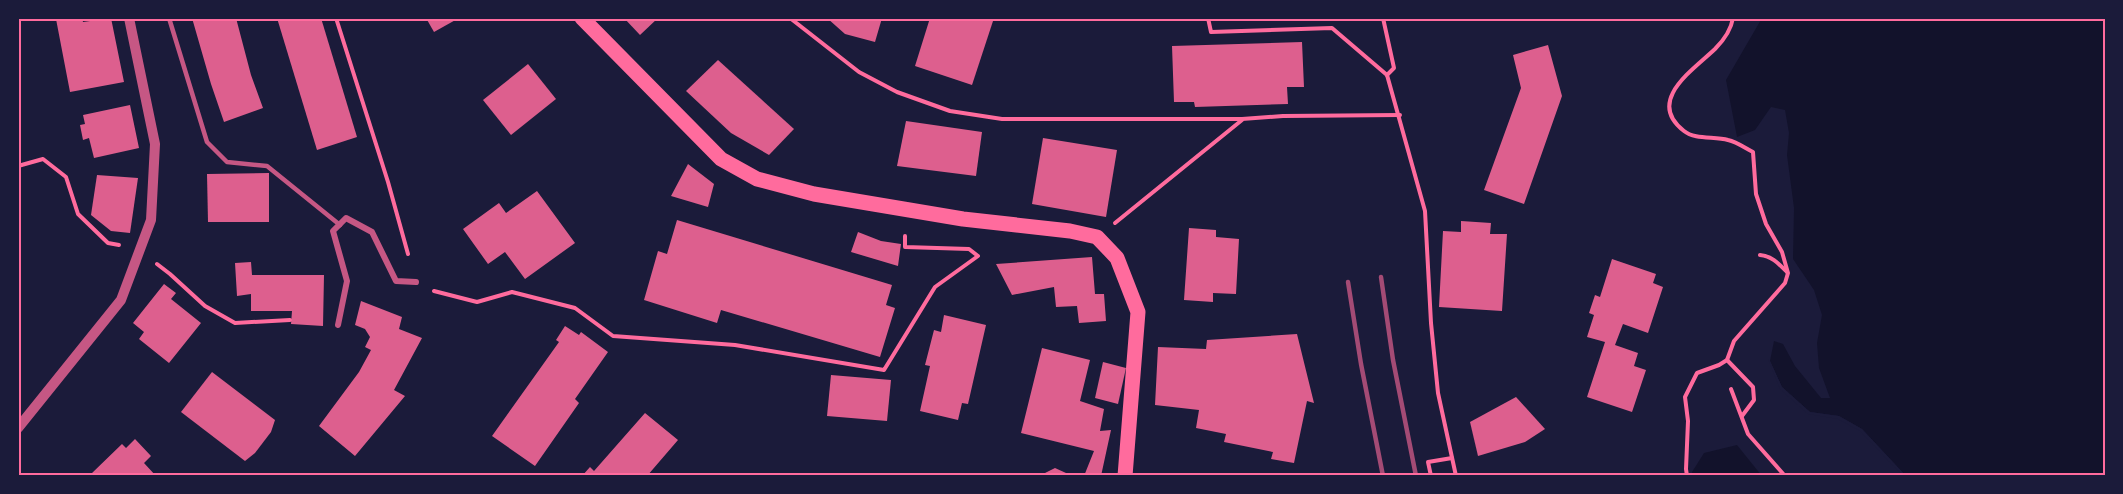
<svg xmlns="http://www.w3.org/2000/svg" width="2123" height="494" viewBox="0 0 2123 494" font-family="'Exo 2',sans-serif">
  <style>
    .water { fill: #12122b }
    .pier { fill: #1b1b3a }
    .building { fill: #dd5f8e }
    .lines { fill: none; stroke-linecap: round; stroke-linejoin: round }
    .path { stroke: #ff6b9d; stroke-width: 4 }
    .service { stroke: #c65784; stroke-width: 4.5 }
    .minor { stroke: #c65784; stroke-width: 6 }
    .tertiary { stroke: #c65784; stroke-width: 10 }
    .primary { stroke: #ff6b9d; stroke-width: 15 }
    .rail { stroke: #a44b75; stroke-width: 4.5 }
    .neatline { fill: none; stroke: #ff6b9d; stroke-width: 2 }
  </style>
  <rect width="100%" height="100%" fill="#1b1b3a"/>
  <g class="water">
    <polygon points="1762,18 2105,18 2105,476 1906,476 1862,429 1839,416 1810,412 1782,387 1770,361 1774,341 1783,344 1795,366 1821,398 1830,398 1819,368 1817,343 1822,315 1814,290 1793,259 1794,208 1787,155 1789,133 1785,110 1771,107 1755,130 1737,137 1726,80"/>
    <polygon points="1737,445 1762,476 1693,476 1692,472 1704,453"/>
  </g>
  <polygon class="pier" points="1768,359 1770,361 1782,387 1810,412 1839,416 1862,429 1906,476 1903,476 1860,431 1838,419 1808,414 1780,389"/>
  <g class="building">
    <polygon points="63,18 82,18 83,22 111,18 124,82 70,92 56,19"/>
    <polygon points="192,18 236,18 251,75 263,108 224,122 211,84"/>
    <polygon points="277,18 321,18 357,137 317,150"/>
    <polygon points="426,18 459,18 434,32"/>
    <polygon points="624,18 658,18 640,35"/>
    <polygon points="827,18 882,18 875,42 845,34"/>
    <polygon points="930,18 994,18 972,85 915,66"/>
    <polygon points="1302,42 1304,87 1287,87 1288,104 1195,107 1194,102 1174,102 1172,46"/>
    <polygon points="1548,45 1562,96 1524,204 1484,190 1521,88 1513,55"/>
    <polygon points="718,60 794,129 769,155 731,133 686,91"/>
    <polygon points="528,64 556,99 511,135 483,100"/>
    <polygon points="130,105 139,148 94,158 89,138 83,140 80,125 85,124 83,115"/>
    <polygon points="906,121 982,132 976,176 897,166"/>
    <polygon points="1043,138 1117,150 1106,217 1032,204"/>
    <polygon points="688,164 714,184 708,207 671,196"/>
    <polygon points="269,173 269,222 208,222 207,174"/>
    <polygon points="97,175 138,178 130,233 111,231 91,215"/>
    <polygon points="537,191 575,243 525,279 505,252 488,264 463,229 499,203 506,213"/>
    <polygon points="677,220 892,285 886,305 895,308 880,357 721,310 717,323 644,300 658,251 667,254"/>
    <polygon points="1461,221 1491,223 1490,234 1507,234 1502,311 1439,307 1443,231 1461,232"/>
    <polygon points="1189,228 1216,230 1216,237 1239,239 1236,294 1213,293 1213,302 1184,300"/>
    <polygon points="858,232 881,241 901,244 898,266 851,252"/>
    <polygon points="1092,257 1095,294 1104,294 1106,321 1079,323 1077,306 1056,307 1054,287 1012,295 996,264"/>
    <polygon points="1612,259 1656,274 1653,283 1663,287 1648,333 1623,324 1615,345 1638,353 1634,366 1646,370 1632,412 1587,397 1605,342 1587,337 1594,315 1589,313 1595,295 1600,297"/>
    <polygon points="251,262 252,275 324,275 323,326 291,324 292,311 251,311 251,294 237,296 235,263"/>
    <polygon points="164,284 176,293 171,299 201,323 169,363 139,339 144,332 133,323"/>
    <polygon points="361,301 402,317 399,329 422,338 394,390 405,396 355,456 319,426 359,372 371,350 365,347 370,337 365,329 355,325"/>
    <polygon points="944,315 986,325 968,404 962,403 958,420 920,411 930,366 925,365 934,330 941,332"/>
    <polygon points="565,326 579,335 581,332 608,352 575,399 579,403 535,466 492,436 559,342 556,340"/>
    <polygon points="1297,334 1314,403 1307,401 1294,463 1271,459 1273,452 1224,442 1226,434 1196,428 1199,410 1155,405 1158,347 1206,349 1207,340"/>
    <polygon points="1042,348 1090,360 1080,401 1104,409 1100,431 1111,430 1101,476 1084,476 1094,451 1021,433"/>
    <polygon points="1103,362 1126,368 1118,404 1095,398"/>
    <polygon points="212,372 275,420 271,432 255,453 245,461 181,412"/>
    <polygon points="831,375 891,380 887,421 827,416"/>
    <polygon points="1516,397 1545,429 1525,442 1478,456 1470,422"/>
    <polygon points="645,413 678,440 647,476 582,476 590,467 594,471"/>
    <polygon points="135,439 151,456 144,463 156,476 94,476 92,473 122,444 126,448"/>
    <polygon points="1055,468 1066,473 1068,476 1046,476 1045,473"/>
  </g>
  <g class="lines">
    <g class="path">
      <polyline points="336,18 388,182 408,254"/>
      <polyline points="790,18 859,72 897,92 950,111 1002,119 1242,119 1283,116 1400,115"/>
      <polyline points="1208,18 1211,32 1332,28 1387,75"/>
      <polyline points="1383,18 1394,68 1387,75"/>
      <polyline points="1387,75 1425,211 1431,323 1438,393 1456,476"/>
      <polyline points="18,166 43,159 66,177 78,214 108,243 119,245"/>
      <polyline points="1115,223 1242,120"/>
      <path d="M 1760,255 C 1772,256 1779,264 1787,272"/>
      <polyline points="157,264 170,274 205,306 235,323 290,320"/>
      <polyline points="434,291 477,302 512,292 575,308 613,336 735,345 884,370 935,287 978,256 969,249 905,247 905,236"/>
      <polyline points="1727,360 1753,387 1754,400 1742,416"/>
      <polyline points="1731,389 1748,434 1785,476"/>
      <polyline points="1431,476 1428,462 1452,458"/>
      <path d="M 1687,476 L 1686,469 L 1688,421 L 1685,397 L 1697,373 L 1719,365 L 1727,360 L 1734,341 L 1785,283 L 1788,273 L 1782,252 L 1766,224 L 1756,194 L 1753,152 C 1745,148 1737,142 1728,140 C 1715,136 1695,140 1684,131 C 1645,101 1693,70 1715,49 C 1723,41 1731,30 1733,18"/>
    </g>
    <polyline class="service" points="169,18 207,142 227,162 267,166 340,225"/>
    <polyline class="minor" points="338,325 347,281 333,231 346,218 372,232 396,281 416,282"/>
    <polyline class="tertiary" points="18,428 121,300 151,220 155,144 129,18"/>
    <polyline class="primary" points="582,18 721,159 757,179 814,194 963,219 1070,231 1097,237 1117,258 1138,312 1125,476"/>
    <g class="rail">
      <polyline points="1381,277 1393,360 1416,476"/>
      <polyline points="1348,282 1361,364 1383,476"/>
    </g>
  </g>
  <rect width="2123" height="494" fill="none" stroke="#1b1b3a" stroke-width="39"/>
  <rect x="20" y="20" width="2084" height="454" class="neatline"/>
</svg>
